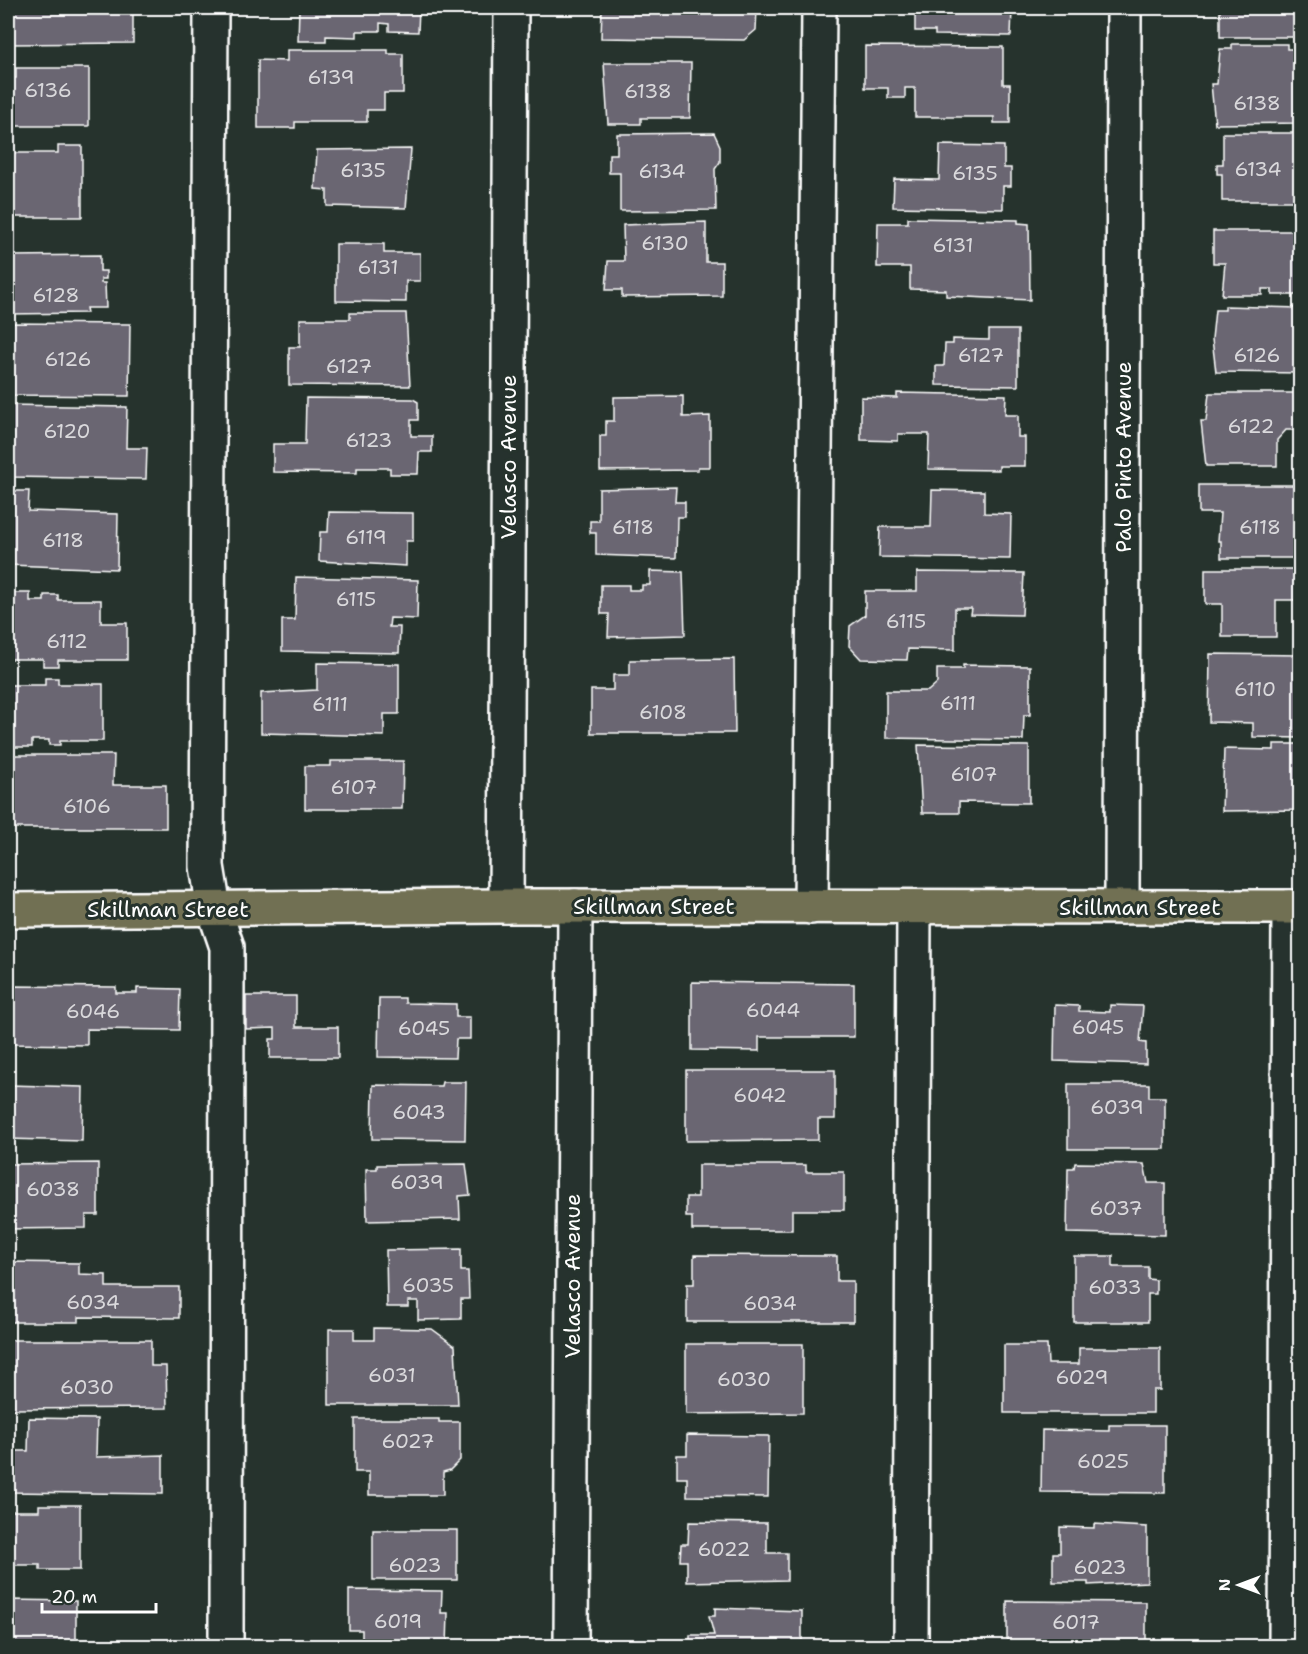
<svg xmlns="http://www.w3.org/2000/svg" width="1308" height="1654" viewBox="0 0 1308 1654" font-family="'Shantell Sans',sans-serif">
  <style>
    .building { fill: #6a6672; stroke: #fff; stroke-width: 1.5 }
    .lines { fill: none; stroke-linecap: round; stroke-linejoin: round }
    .minor-casing { stroke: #fff; stroke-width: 38 }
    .major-casing { stroke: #fff; stroke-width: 38 }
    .minor { stroke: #26332d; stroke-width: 33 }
    .major { stroke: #716f52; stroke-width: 33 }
    .labels { text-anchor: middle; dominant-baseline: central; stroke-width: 6; stroke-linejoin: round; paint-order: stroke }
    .number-label { font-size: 20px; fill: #dad9dc }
    .street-label { font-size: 22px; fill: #fff; stroke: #26332d }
  </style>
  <rect width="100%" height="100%" fill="#26332d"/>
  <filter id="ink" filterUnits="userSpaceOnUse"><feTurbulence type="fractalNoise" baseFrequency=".0167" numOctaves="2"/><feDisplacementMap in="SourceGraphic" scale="12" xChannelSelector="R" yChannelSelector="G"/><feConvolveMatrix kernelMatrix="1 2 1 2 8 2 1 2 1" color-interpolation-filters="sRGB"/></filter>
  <g filter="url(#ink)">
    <g class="building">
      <polygon points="8,8 133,8 133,43 8,44"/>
      <polygon points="299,8 419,8 418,32 389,31 389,24 380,23 380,31 357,31 357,37 326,36 326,41 298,41"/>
      <polygon points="599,8 757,8 756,30 744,40 601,38 602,8"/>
      <polygon points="915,8 1012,8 1011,36 935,35 935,31 915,31"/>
      <rect x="1220" y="8" width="80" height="29"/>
      <polygon points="1232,44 1287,44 1287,49 1300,49 1300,123 1215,124 1211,84 1217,84 1220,49 1232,49"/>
      <polygon points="865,46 1003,47 1003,84 1010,84 1010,123 994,123 994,117 915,117 915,88 905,88 905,98 888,98 888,88 865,88"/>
      <polygon points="287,50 388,50 388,54 403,54 403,93 384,93 384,110 367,110 367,122 295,122 295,128 258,128 258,60 287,61"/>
      <polygon points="604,63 691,63 690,118 641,118 641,124 608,124"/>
      <polygon points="16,68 89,68 89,126 11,126 11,101 8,101 8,78 16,78"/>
      <polygon points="714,133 720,146 720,162 715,169 716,210 620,211 620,173 609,173 609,154 617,154 617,134"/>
      <polygon points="1223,133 1299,133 1300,201 1222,201 1222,174 1217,174 1217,164 1223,164"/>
      <polygon points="940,145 1004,146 1004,168 1011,168 1011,186 1003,186 1003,209 893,207 894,179 939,180"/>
      <polygon points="58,146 82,146 82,217 8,217 8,153 58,153"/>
      <polygon points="411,149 406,208 327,206 327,190 315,189 317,150"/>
      <polygon points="908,218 1018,220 1018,223 1029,224 1030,300 946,296 946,290 910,289 910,267 877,267 878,223 908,223"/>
      <polygon points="706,222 706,262 722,262 722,296 622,297 622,290 606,290 608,261 624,261 623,225"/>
      <polygon points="1213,231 1300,231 1300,295 1272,295 1272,289 1262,289 1262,295 1222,295 1225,263 1213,263"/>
      <polygon points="336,244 384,244 384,253 420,253 420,281 406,281 406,302 336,301"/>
      <polygon points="100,255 100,271 106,271 106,279 101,279 101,283 105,283 106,308 86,308 87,313 8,314 8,262 12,262 12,256"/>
      <polygon points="1225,306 1300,308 1300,373 1216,372 1212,339 1215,310 1225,310"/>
      <polygon points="350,313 406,313 410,386 289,385 289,347 300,347 300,319 350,319"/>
      <polygon points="8,323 130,324 129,396 8,395"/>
      <polygon points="989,330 1018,330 1018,386 936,385 936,366 944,366 945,344 953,344 953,339 989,340"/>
      <polygon points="897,393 1006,395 1005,415 1018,415 1018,437 1025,437 1025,466 999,466 999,470 928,469 929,434 898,434 898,441 861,440 861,397 897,398"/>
      <polygon points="1209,393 1300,393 1300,430 1286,430 1277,440 1277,466 1206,466 1201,421 1206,421"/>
      <polygon points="683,396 683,417 710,416 710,467 698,467 698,470 600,471 600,436 606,436 606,421 614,421 614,397"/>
      <polygon points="306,398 413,399 418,402 418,420 411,420 411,436 432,436 432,452 419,452 418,474 390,474 390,468 357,468 357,473 273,472 273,444 305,444"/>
      <polygon points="8,405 127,407 126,448 147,448 146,479 8,477"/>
      <polygon points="1199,485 1300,485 1300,558 1221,558 1221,541 1218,541 1220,513 1199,513"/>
      <polygon points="676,487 675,502 685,502 685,517 677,517 676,558 596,555 596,533 590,533 590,521 599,521 599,489"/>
      <polygon points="932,490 984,491 984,513 1011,514 1010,559 879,557 880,527 931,527"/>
      <polygon points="8,491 29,491 28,511 118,514 117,569 8,565"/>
      <polygon points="329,512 413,513 413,541 406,541 406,566 319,561 320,532 328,532"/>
      <polygon points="1205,569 1300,569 1300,600 1276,600 1276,637 1222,637 1222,604 1205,604"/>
      <polygon points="650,571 683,572 685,635 608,637 609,614 601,614 601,585 629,585 629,590 642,590 642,585 650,585"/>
      <polygon points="917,572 1024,573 1022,615 970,614 971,608 955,608 955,650 908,649 907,660 861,659 849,646 850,626 865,615 865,591 917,591"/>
      <polygon points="296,577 418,580 417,619 390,618 389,627 400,627 399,653 282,651 282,620 295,620"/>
      <polygon points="8,593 30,593 30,601 44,601 44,595 58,595 58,600 101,600 101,623 127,623 127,660 58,660 58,666 43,666 43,659 8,659"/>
      <polygon points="1210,654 1300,655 1300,738 1253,737 1253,723 1209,722"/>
      <polygon points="734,659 735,733 591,733 591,690 613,690 613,675 630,675 630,660"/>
      <polygon points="317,663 399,664 399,714 384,714 384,736 261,733 261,693 317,690"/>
      <polygon points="963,665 1030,666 1030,715 1024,715 1023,740 886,738 886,691 928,691 937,683 937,669 963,669"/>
      <polygon points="45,678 58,678 58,684 103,684 103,741 60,741 60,745 49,745 49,740 32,740 32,747 8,747 8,685 45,685"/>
      <polygon points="1274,744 1300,744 1300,810 1222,811 1224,749 1274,750"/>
      <polygon points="918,745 1029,746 1029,803 959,802 959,813 922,813"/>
      <polygon points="8,755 114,755 113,785 166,785 166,828 8,828"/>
      <polygon points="331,761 403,761 402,809 305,809 305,766 331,766"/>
      <polygon points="692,982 854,984 854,1037 759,1037 759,1051 692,1050"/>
      <polygon points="8,986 116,987 116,993 137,993 137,988 180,989 179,1030 87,1029 87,1045 8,1044"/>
      <polygon points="246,996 296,996 296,1027 338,1027 338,1058 270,1058 270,1039 275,1039 275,1028 246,1029"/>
      <polygon points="379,998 405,998 405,1003 456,1004 456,1017 470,1017 470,1039 456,1039 455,1058 378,1057"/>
      <polygon points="1055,1005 1079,1006 1079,1011 1110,1012 1110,1005 1143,1006 1140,1042 1146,1043 1146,1064 1054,1061"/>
      <polygon points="686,1070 835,1070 835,1119 818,1119 818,1140 686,1141"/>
      <polygon points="442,1082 466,1082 465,1140 372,1139 373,1085 441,1086"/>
      <polygon points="1068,1084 1149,1084 1149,1097 1165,1097 1165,1149 1068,1149"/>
      <polygon points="8,1085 83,1087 82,1141 8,1139"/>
      <polygon points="98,1163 98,1215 86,1215 86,1228 8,1229 8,1164"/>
      <polygon points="1075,1163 1144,1164 1148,1183 1165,1183 1165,1235 1067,1233 1068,1168 1074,1168"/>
      <polygon points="466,1164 470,1195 459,1196 460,1219 367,1221 366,1169 377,1169 377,1165"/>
      <polygon points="698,1165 806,1165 806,1172 844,1172 844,1210 792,1210 792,1230 692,1230 692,1217 686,1217 686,1197 698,1197"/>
      <polygon points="461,1249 461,1271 468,1271 469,1299 461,1299 461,1319 418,1320 418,1301 408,1301 408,1307 387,1307 386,1250"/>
      <polygon points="694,1255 837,1256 837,1281 853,1281 853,1322 687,1322 687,1284 694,1284"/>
      <polygon points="1074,1256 1113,1256 1113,1267 1148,1267 1148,1279 1156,1280 1156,1294 1148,1294 1148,1322 1074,1322"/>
      <polygon points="8,1262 79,1263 79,1274 106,1275 106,1287 179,1287 179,1318 79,1317 79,1322 8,1322"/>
      <polygon points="374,1328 432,1329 455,1346 458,1405 329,1405 329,1329 354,1329 354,1340 374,1340"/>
      <polygon points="8,1340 151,1340 151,1366 166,1366 167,1408 8,1409"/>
      <polygon points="686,1344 803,1344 803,1413 686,1414"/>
      <polygon points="1004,1345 1047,1345 1048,1364 1079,1364 1079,1348 1160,1348 1160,1390 1153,1390 1153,1413 1004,1413"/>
      <polygon points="29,1418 97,1419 96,1457 163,1455 163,1494 8,1492 8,1451 28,1451"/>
      <polygon points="355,1419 439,1419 439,1422 460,1422 460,1460 450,1470 443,1472 443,1495 369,1495 369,1472 355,1472"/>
      <polygon points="1109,1425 1165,1425 1165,1493 1041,1492 1042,1430 1109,1431"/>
      <polygon points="687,1435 769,1436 768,1497 687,1496 687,1478 677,1478 677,1455 687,1455"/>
      <polygon points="39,1505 80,1505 80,1570 40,1570 40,1565 8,1565 8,1511 39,1511"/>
      <polygon points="689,1522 767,1523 767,1553 787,1553 787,1580 687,1582 687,1561 680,1561 681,1544 688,1544"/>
      <polygon points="1094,1524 1147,1527 1147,1582 1088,1585 1088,1582 1053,1582 1053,1553 1060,1553 1060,1527 1094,1528"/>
      <rect x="373" y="1530" width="84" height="50"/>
      <polygon points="349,1590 442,1591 441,1613 448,1613 447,1646 362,1646 362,1630 349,1630"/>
      <polygon points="8,1600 76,1601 76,1646 8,1646"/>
      <polygon points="1007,1601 1146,1602 1146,1646 1007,1646"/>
      <polygon points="715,1608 802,1611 802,1646 690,1646 690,1635 714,1635 709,1616 715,1616"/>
    </g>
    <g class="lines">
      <g class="minor-casing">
        <g id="minor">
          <polyline points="211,8 207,866 214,909 227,947 226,1646"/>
          <polyline points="506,906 511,8"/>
          <polyline points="811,907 819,8"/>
          <polyline points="1122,907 1124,8"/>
          <polyline points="571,1646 575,906"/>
          <polyline points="911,1646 914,907"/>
          <polyline points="1286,1646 1289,907"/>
        </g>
      </g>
      <g class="major-casing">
        <polyline id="major" points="8,910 506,906 1300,907"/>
      </g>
      <use href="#minor" class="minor"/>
      <use href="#major" class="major"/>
    </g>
  </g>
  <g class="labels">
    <g class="number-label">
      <text x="331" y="77">6139</text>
      <text x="48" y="90">6136</text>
      <text x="648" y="91">6138</text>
      <text x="1257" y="103">6138</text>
      <text x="1258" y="169">6134</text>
      <text x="363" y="170">6135</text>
      <text x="662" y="171">6134</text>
      <text x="975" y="173">6135</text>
      <text x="665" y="243">6130</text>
      <text x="953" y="245">6131</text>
      <text x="378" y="267">6131</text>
      <text x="56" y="295">6128</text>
      <text x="981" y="355">6127</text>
      <text x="1257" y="355">6126</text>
      <text x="68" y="359">6126</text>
      <text x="349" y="366">6127</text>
      <text x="1251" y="426">6122</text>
      <text x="67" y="431">6120</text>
      <text x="369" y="440">6123</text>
      <text x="633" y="527">6118</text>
      <text x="1260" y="527">6118</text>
      <text x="366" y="537">6119</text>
      <text x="63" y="540">6118</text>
      <text x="356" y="599">6115</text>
      <text x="906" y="621">6115</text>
      <text x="67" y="641">6112</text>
      <text x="1255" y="689">6110</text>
      <text x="958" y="703">6111</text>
      <text x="330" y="704">6111</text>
      <text x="663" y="712">6108</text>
      <text x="974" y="774">6107</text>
      <text x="354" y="787">6107</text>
      <text x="87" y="806">6106</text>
      <text x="773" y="1010">6044</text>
      <text x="93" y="1011">6046</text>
      <text x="1098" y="1027">6045</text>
      <text x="424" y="1028">6045</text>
      <text x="760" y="1095">6042</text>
      <text x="1117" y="1107">6039</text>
      <text x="419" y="1112">6043</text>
      <text x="417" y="1182">6039</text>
      <text x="53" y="1189">6038</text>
      <text x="1116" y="1208">6037</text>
      <text x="428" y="1285">6035</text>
      <text x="1115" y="1287">6033</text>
      <text x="93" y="1302">6034</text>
      <text x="770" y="1303">6034</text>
      <text x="392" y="1375">6031</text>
      <text x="1082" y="1377">6029</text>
      <text x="744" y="1379">6030</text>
      <text x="87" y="1387">6030</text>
      <text x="408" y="1441">6027</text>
      <text x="1103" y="1461">6025</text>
      <text x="724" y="1549">6022</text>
      <text x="415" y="1565">6023</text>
      <text x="1100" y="1567">6023</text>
      <text x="398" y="1621">6019</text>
      <text x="1076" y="1622">6017</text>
    </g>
    <g class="street-label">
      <text transform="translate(508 457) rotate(-90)">Velasco Avenue</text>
      <text transform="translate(1123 457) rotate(-90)">Palo Pinto Avenue</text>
      <text x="654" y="906">Skillman Street</text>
      <text x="1140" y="907">Skillman Street</text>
      <text x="168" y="909">Skillman Street</text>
      <text transform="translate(572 1276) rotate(-90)">Velasco Avenue</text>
    </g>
  </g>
  <rect width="1308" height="1654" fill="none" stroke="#26332d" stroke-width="30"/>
  <rect x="15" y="15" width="1278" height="1624" fill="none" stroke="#fff" stroke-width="2" filter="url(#ink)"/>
  <g transform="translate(1239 1585) rotate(270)" stroke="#26332d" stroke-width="4.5" paint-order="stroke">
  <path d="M0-4.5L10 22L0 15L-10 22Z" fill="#ffffff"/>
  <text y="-9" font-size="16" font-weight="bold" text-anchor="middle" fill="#ffffff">N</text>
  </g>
  <path d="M42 1603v9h114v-9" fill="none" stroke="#ffffff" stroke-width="3"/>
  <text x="51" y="1603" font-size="18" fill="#ffffff" stroke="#26332d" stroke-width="4.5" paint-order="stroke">20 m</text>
</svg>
